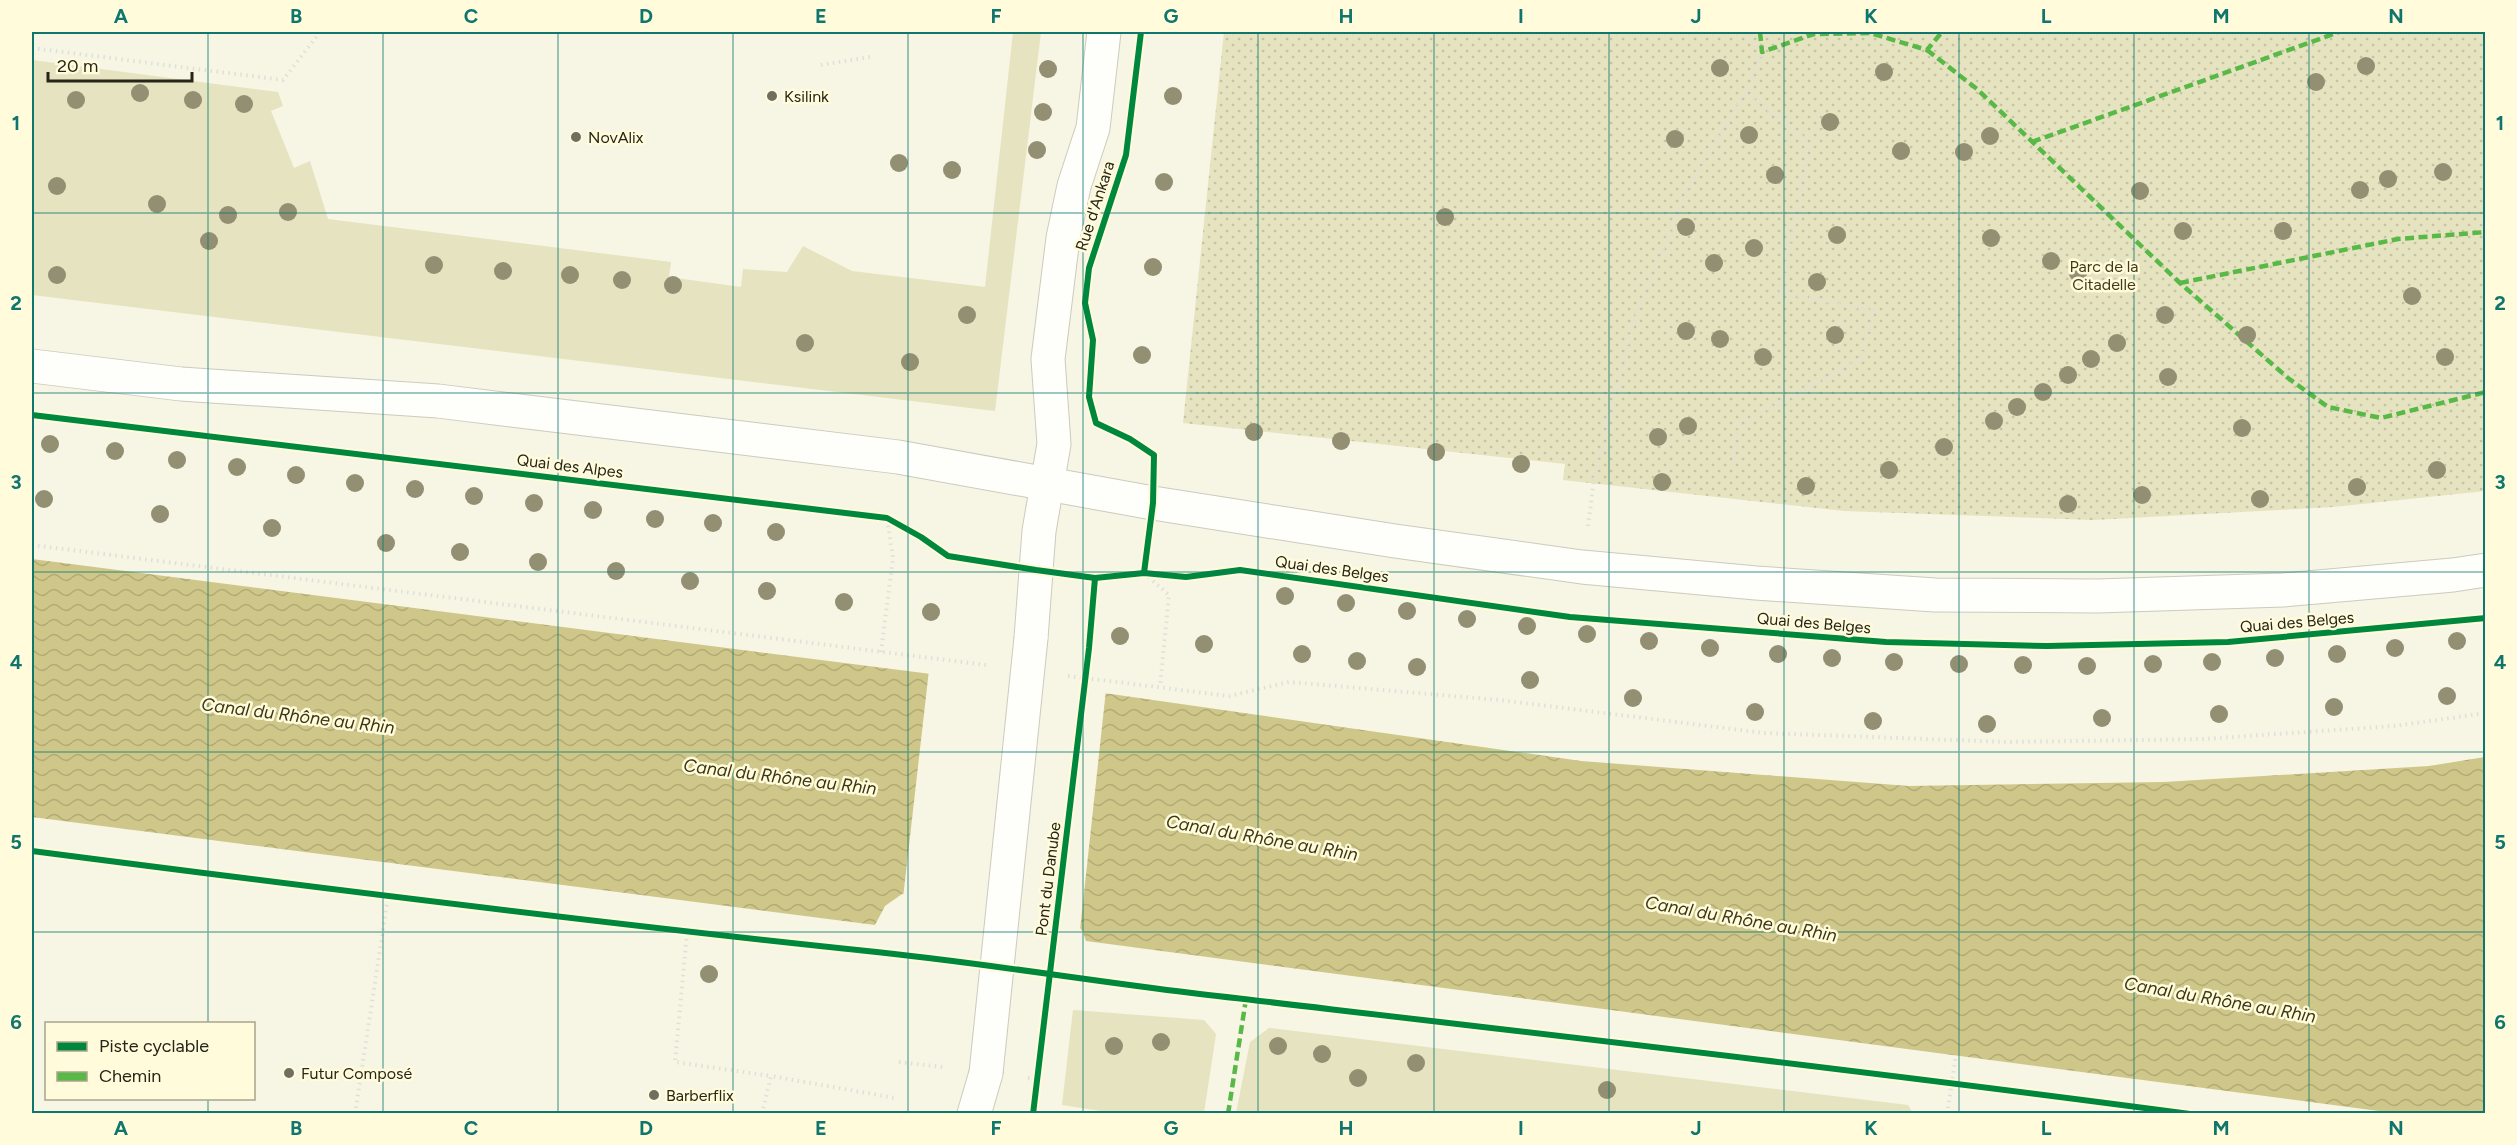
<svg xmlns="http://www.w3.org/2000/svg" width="2517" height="1145" viewBox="0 0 2517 1145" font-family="Figtree,sans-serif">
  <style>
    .green { fill: #e6e3c0 }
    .park { fill: url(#park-dots) }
    .water { fill: url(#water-waves) }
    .pier { fill: #f7f5e3 }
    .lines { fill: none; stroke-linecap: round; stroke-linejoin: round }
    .secondary-casing { stroke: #cccbbd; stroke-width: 35 }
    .path { stroke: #e0e0da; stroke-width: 4; stroke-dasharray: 1.5 4.5; stroke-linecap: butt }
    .secondary { stroke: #fefefb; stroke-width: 33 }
    .secondary-bridge-casing { stroke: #cccbbd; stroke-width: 35; stroke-linecap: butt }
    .secondary-bridge { stroke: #fefefb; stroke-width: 33 }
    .quiet { stroke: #58b947; stroke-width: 4.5; stroke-dasharray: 9 4.5; stroke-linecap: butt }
    .cycleway-casing { stroke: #fffbdb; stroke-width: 10 }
    .cycleway { stroke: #00873e; stroke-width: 6 }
    .tree { fill: #928f73 }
    .grid { fill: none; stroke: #0f766e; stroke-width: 1.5; stroke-opacity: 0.55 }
    .poi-dot { fill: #706e60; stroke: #fffbdb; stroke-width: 2 }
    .labels { text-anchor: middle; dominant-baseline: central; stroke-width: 5; stroke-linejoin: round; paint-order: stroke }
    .poi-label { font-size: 16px; fill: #272519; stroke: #fffbdb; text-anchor: start }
    .street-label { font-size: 16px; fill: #272519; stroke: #fffbdb }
    .park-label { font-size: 16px; fill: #403c18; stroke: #fffbdb }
    .water-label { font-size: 18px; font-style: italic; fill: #3c3714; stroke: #fffbdb }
    .neatline { fill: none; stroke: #0f766e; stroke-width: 2 }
    .grid-label { font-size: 20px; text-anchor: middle; font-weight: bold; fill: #0f766e }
  </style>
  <defs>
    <pattern id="park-dots" width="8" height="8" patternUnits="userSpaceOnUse" patternTransform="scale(1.5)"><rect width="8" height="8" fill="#e6e3c0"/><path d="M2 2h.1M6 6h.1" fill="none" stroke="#c5c3a4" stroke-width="1.8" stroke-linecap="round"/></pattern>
    <pattern id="water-waves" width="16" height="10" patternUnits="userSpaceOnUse" patternTransform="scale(1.5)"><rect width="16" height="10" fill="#cfc789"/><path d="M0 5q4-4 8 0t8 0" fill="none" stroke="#b2ab76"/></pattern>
  </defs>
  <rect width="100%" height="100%" fill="#f7f5e3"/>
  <g class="green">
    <polygon points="1013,32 1041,32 995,411 32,295 32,60 278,92 283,106 271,111 294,168 310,161 328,219 671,262 669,277 741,287 743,269 787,272 803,246 852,271 985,287"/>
    <polygon points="1073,1010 1204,1020 1216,1034 1204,1113 1120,1114 1062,1105"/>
    <polygon points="1269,1028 1908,1105 1913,1113 1236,1113 1250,1042"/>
  </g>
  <polygon class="park" points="1224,32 2485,32 2485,491 2333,507 2093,520 1844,511 1563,480 1565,464 1183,423"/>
  <polygon class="water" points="32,559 931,674 1111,694 1581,761 1909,786 2164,782 2429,766 2485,757 2485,1113 2394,1113 1086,941 1083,932 1075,921 902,894 885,906 875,925 32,817"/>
  <polygon class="pier" points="929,670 1106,690 1080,930 1085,944 1074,924 903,898"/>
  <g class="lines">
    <g class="secondary-casing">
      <g id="secondary">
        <polyline points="32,366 181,384 438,401 898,457 1153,503 1395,541 1582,567 1756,583 1935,595 2097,596 2283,590 2453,575 2486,570"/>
        <polyline points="1031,638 1039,531 1054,444 1048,359 1063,238 1074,186 1093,128 1104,32"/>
        <polyline points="974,1114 986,1073"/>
      </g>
    </g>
    <g class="path">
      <polyline points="32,48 283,80 320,32"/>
      <polyline points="821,65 870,57"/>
      <polyline points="1733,464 1737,426 1862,358 1874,311 1781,292 1810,143 1746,92"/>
      <polyline points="1588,526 1594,480 1631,329 1686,190 1746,92 1762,52 1745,32"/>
      <polyline points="32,545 986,665"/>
      <polyline points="1144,573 1169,595 1160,687"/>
      <polyline points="881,652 893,558 887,518"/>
      <polyline points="1068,676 1229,696 1289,682 1499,700 1765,733 2008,742 2203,739 2394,726 2486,713"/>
      <polyline points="687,933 675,1062 771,1076"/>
      <polyline points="869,951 957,963"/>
      <polyline points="1039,974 1101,982"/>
      <polyline points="899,1062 943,1067"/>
      <polyline points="1028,1078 1037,1079"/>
      <polyline points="355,1114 388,897"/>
      <polyline points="762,1114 771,1076 895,1098"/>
      <polyline points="1947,1114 1956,1056"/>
    </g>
    <use href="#secondary" class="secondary"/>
    <g class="secondary-bridge-casing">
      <polyline id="secondary-bridge" points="986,1073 1031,638"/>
    </g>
    <use href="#secondary-bridge" class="secondary-bridge"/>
    <g class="quiet">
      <polyline points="1760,32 1762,52 1814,34 1870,33 1927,50 1942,32"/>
      <polyline points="1927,50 1977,89 2180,283 2288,378 2328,407 2381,418 2486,392"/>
      <polyline points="2032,142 2339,32"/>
      <polyline points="2180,283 2398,239 2486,232"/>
      <polyline points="1228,1114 1246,999"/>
    </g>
    <g class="cycleway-casing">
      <g id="cycleway">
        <polyline points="1141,32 1126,155 1089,268 1085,303 1093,340 1089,397 1096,423 1130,439 1154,455 1153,503 1144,573"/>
        <polyline points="32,415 887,518 921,537 948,556 1036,570 1095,578 1144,573 1186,577 1240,570 1570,617 1886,642 2047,646 2228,642 2486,618"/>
        <path d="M 32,851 C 310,887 588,922 867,951 C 976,962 1084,980 1192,993 C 1525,1032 1858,1070 2190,1114"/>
        <polyline points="1033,1114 1089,648 1095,578"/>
      </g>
    </g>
    <use href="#cycleway" class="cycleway"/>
  </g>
  <g class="tree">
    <circle cx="2366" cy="66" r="9"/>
    <circle cx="1720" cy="68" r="9"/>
    <circle cx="1048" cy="69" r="9"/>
    <circle cx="1884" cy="72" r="9"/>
    <circle cx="2316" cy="82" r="9"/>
    <circle cx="140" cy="93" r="9"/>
    <circle cx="1173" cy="96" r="9"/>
    <circle cx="76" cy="100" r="9"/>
    <circle cx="193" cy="100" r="9"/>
    <circle cx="244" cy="104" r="9"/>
    <circle cx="1043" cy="112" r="9"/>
    <circle cx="1830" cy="122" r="9"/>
    <circle cx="1749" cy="135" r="9"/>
    <circle cx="1990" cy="136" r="9"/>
    <circle cx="1675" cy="139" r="9"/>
    <circle cx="1037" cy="150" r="9"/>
    <circle cx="1901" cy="151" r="9"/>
    <circle cx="1964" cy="152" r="9"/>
    <circle cx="899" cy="163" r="9"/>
    <circle cx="952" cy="170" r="9"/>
    <circle cx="2443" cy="172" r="9"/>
    <circle cx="1775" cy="175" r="9"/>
    <circle cx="2388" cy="179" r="9"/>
    <circle cx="1164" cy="182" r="9"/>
    <circle cx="57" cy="186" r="9"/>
    <circle cx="2360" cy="190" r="9"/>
    <circle cx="2140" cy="191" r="9"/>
    <circle cx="157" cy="204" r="9"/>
    <circle cx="288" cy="212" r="9"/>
    <circle cx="228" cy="215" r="9"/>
    <circle cx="1445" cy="217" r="9"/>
    <circle cx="1686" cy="227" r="9"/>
    <circle cx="2183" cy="231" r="9"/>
    <circle cx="2283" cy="231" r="9"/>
    <circle cx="1837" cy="235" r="9"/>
    <circle cx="1991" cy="238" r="9"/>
    <circle cx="209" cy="241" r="9"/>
    <circle cx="1754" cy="248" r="9"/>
    <circle cx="2051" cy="261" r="9"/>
    <circle cx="1714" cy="263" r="9"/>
    <circle cx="434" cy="265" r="9"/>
    <circle cx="1153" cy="267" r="9"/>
    <circle cx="503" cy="271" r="9"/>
    <circle cx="2078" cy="273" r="9"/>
    <circle cx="57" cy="275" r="9"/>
    <circle cx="570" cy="275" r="9"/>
    <circle cx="622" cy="280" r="9"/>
    <circle cx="1817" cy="282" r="9"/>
    <circle cx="673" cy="285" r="9"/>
    <circle cx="2412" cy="296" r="9"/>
    <circle cx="967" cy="315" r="9"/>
    <circle cx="2165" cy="315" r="9"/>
    <circle cx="1686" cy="331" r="9"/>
    <circle cx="1835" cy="335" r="9"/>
    <circle cx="2247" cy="335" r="9"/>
    <circle cx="1720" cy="339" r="9"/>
    <circle cx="805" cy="343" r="9"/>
    <circle cx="2117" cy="343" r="9"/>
    <circle cx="1142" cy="355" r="9"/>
    <circle cx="1763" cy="357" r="9"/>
    <circle cx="2445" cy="357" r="9"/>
    <circle cx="2091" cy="359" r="9"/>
    <circle cx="910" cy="362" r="9"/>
    <circle cx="2068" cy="375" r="9"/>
    <circle cx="2168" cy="377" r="9"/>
    <circle cx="2043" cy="392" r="9"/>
    <circle cx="2017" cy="407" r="9"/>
    <circle cx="1994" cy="421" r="9"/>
    <circle cx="1688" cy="426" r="9"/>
    <circle cx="2242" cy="428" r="9"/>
    <circle cx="1254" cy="432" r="9"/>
    <circle cx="1658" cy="437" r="9"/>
    <circle cx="1341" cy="441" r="9"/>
    <circle cx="50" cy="444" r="9"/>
    <circle cx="1944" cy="447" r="9"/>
    <circle cx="115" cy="451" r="9"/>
    <circle cx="1436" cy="452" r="9"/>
    <circle cx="177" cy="460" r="9"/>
    <circle cx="1521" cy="464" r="9"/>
    <circle cx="237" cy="467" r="9"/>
    <circle cx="1889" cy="470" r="9"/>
    <circle cx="2437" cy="470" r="9"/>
    <circle cx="296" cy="475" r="9"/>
    <circle cx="1662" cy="482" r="9"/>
    <circle cx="355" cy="483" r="9"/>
    <circle cx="1806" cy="486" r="9"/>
    <circle cx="2357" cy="487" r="9"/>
    <circle cx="415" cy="489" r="9"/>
    <circle cx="2142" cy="495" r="9"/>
    <circle cx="474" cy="496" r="9"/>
    <circle cx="44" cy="499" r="9"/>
    <circle cx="2260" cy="499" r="9"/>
    <circle cx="534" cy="503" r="9"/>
    <circle cx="2068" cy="504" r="9"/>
    <circle cx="593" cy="510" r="9"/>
    <circle cx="160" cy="514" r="9"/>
    <circle cx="655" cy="519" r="9"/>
    <circle cx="713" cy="523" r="9"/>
    <circle cx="272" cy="528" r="9"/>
    <circle cx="776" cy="532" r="9"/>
    <circle cx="386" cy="543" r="9"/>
    <circle cx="460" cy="552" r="9"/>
    <circle cx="538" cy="562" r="9"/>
    <circle cx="616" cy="571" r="9"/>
    <circle cx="690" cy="581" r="9"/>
    <circle cx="767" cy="591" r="9"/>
    <circle cx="1285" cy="596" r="9"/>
    <circle cx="844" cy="602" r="9"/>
    <circle cx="1346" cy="603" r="9"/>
    <circle cx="1407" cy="611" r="9"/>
    <circle cx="931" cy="612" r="9"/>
    <circle cx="1467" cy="619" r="9"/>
    <circle cx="1527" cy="626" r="9"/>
    <circle cx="1587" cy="634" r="9"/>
    <circle cx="1120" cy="636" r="9"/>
    <circle cx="1649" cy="641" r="9"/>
    <circle cx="2457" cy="641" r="9"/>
    <circle cx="1204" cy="644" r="9"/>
    <circle cx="1710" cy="648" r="9"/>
    <circle cx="2395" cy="648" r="9"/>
    <circle cx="1302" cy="654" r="9"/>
    <circle cx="1778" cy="654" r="9"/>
    <circle cx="2337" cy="654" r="9"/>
    <circle cx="1832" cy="658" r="9"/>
    <circle cx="2275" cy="658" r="9"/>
    <circle cx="1357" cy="661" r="9"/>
    <circle cx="1894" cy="662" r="9"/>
    <circle cx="2212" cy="662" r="9"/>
    <circle cx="1959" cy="664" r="9"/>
    <circle cx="2153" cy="664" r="9"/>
    <circle cx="2023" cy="665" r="9"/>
    <circle cx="2087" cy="666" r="9"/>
    <circle cx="1417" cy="667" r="9"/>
    <circle cx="1530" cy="680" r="9"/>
    <circle cx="2447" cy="696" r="9"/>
    <circle cx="1633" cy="698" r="9"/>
    <circle cx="2334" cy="707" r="9"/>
    <circle cx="1755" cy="712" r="9"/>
    <circle cx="2219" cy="714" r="9"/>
    <circle cx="2102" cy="718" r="9"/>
    <circle cx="1873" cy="721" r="9"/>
    <circle cx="1987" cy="724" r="9"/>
    <circle cx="709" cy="974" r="9"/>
    <circle cx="1161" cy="1042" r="9"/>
    <circle cx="1114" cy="1046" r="9"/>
    <circle cx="1278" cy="1046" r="9"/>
    <circle cx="1322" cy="1054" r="9"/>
    <circle cx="1416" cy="1063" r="9"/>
    <circle cx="1358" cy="1078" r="9"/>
    <circle cx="1607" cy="1090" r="9"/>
  </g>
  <path class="grid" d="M 208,32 L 208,1024M 383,32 L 383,1114M 558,32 L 558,1114M 733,32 L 733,1114M 908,32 L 908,1114M 1083,32 L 1083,1114M 1258,32 L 1258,1114M 1434,32 L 1434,1114M 1609,32 L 1609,1114M 1784,32 L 1784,1114M 1959,32 L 1959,1114M 2134,32 L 2134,1114M 2309,32 L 2309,1114M 32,213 L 2486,213M 32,393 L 2486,393M 32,572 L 2486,572M 32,752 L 2486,752M 32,932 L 2486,932M 208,1098 L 208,1114"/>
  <g class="poi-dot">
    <circle cx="772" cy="96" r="6"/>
    <circle cx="576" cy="137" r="6"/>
    <circle cx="289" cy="1073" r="6"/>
    <circle cx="654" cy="1095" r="6"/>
  </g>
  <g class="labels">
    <g class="poi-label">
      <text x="784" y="96">Ksilink</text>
      <text x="588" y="137">NovAlix</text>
      <text x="301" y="1073">Futur Composé</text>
      <text x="666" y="1095">Barberflix</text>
    </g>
    <g class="street-label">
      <text transform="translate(1095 206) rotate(-72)">Rue d'Ankara</text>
      <text transform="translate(570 466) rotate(7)">Quai des Alpes</text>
      <text transform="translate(1332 569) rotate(8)">Quai des Belges</text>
      <text transform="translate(2297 622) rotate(-5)">Quai des Belges</text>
      <text transform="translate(1814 623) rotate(5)">Quai des Belges</text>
      <text transform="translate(1048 879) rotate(-83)">Pont du Danube</text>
    </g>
    <g class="park-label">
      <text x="2104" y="266">Parc de la<tspan x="2104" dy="18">Citadelle</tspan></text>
    </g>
    <g class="water-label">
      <text transform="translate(298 716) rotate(7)">Canal du Rhône au Rhin</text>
      <text transform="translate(780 777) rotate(7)">Canal du Rhône au Rhin</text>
      <text transform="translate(1262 838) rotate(10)">Canal du Rhône au Rhin</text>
      <text transform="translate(1741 919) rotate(10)">Canal du Rhône au Rhin</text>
      <text transform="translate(2220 1000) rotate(10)">Canal du Rhône au Rhin</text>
    </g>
  </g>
  <rect width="2517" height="1145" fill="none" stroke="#fffbdb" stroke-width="66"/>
  <rect x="45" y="1022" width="210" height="78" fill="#fffbdb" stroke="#a9a58d" stroke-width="1.5"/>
  <rect x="57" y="1042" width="30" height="9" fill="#00873e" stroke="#a9a58d" stroke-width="1.5"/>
  <text x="99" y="1052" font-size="18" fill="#272519">Piste cyclable</text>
  <rect x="57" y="1072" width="30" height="9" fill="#58b947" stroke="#a9a58d" stroke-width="1.5"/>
  <text x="99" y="1082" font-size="18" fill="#272519">Chemin</text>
  <path d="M48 72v9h144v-9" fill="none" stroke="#272519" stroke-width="3"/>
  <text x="57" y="72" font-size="18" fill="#272519" stroke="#fffbdb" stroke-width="4.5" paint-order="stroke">20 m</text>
  <rect x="33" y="33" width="2451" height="1079" class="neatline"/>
  <g class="grid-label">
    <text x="121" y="23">A</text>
    <text x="296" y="23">B</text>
    <text x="471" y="23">C</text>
    <text x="646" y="23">D</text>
    <text x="821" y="23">E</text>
    <text x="996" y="23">F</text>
    <text x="1171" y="23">G</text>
    <text x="1346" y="23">H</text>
    <text x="1521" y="23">I</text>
    <text x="1696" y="23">J</text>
    <text x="1871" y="23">K</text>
    <text x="2046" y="23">L</text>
    <text x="2221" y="23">M</text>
    <text x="2396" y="23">N</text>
    <text x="16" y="130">1</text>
    <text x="2500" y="130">1</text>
    <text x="16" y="310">2</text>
    <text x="2500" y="310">2</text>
    <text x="16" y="489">3</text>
    <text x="2500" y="489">3</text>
    <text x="16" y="669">4</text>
    <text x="2500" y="669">4</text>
    <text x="16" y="849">5</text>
    <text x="2500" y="849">5</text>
    <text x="16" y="1029">6</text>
    <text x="2500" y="1029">6</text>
    <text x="121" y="1135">A</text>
    <text x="296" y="1135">B</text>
    <text x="471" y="1135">C</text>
    <text x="646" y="1135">D</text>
    <text x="821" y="1135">E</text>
    <text x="996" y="1135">F</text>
    <text x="1171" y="1135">G</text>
    <text x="1346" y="1135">H</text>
    <text x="1521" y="1135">I</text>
    <text x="1696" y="1135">J</text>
    <text x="1871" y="1135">K</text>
    <text x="2046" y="1135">L</text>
    <text x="2221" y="1135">M</text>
    <text x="2396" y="1135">N</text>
  </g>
</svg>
